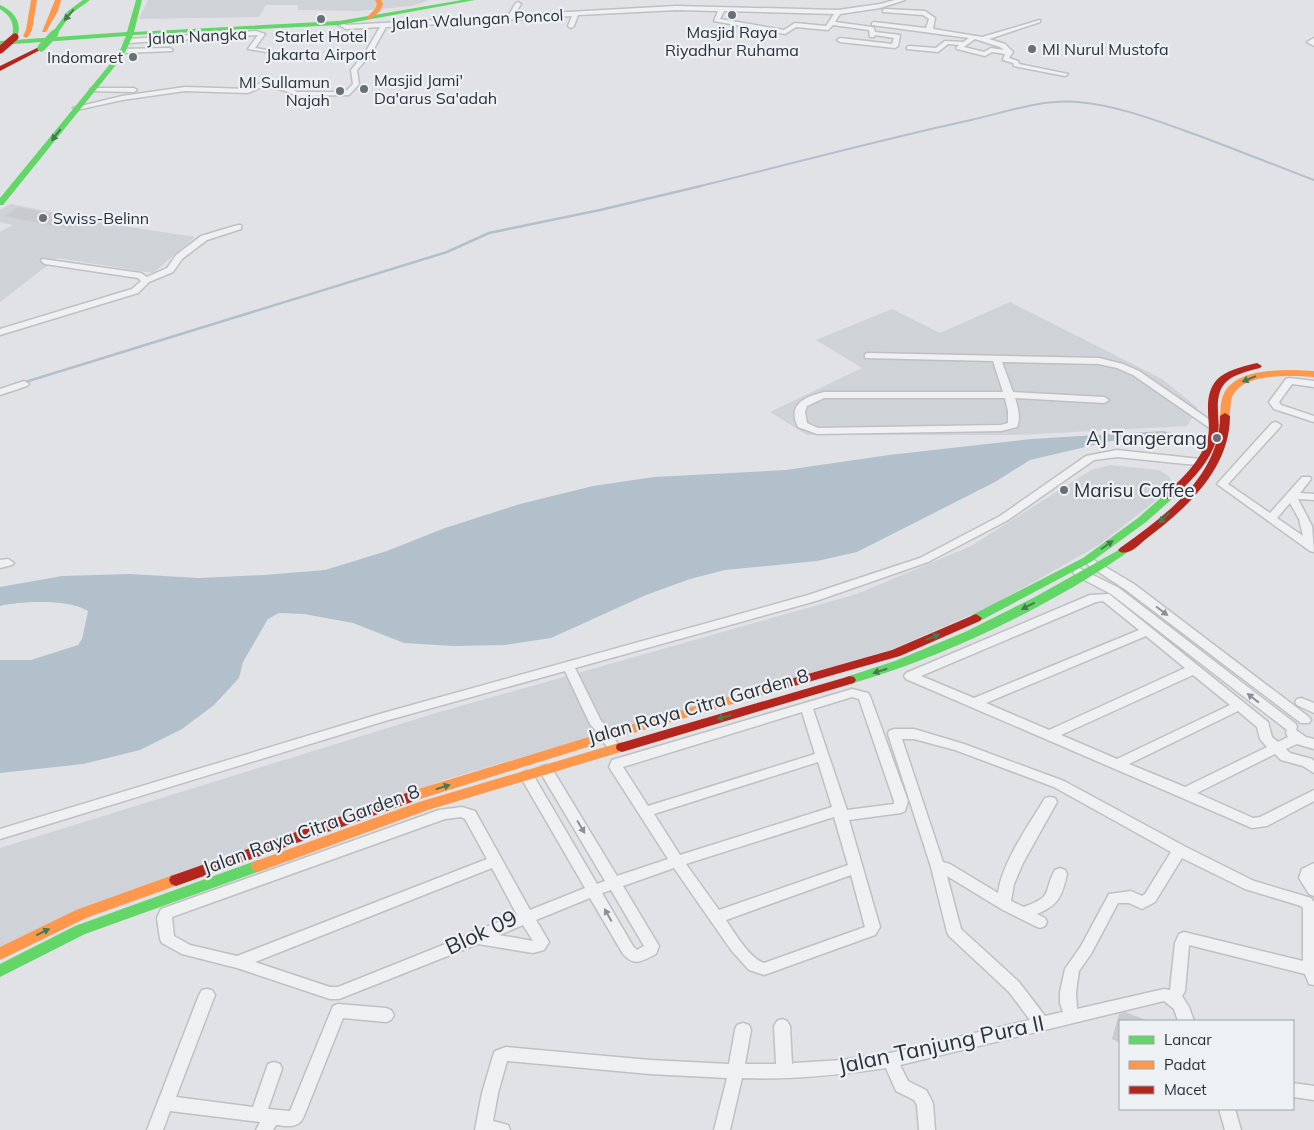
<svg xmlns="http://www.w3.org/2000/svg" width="1314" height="1130" viewBox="0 0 1314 1130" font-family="Mulish,sans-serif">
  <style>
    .built { fill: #cfd2d7 }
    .water { fill: #b2c0cc }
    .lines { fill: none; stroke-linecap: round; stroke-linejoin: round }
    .stream-far1 { stroke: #b2c0cc; stroke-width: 2 }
    .stream { stroke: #b2c0cc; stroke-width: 2.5 }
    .building { fill: #c9cacd }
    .street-casing { stroke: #bec0c3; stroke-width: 3 }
    .street { fill: #eff0f2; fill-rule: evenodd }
    .fast { fill: #63d668; fill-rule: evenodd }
    .slow { fill: #ff974d; fill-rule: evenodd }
    .jam { fill: #b3261e; fill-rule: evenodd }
    .fast-bridge-casing { stroke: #b3b5b9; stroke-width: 8; stroke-linecap: butt }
    .jam-bridge-casing { stroke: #b3b5b9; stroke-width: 8; stroke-linecap: butt }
    .fast-bridge { stroke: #63d668; stroke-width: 7 }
    .jam-bridge { stroke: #b3261e; stroke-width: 7 }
    .oneway { fill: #447b4f }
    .oneway2 { fill: #8c9096 }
    .poi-dot { fill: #6a6f76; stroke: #eef1f4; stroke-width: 2 }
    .labels { text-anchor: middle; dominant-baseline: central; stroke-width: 4.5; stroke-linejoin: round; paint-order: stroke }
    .far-street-label { font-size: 16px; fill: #2a313b; stroke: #eef1f4 }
    .far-poi-label { font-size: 16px; fill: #2a313b; stroke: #eef1f4; text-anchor: start }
    .poi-label { font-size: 19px; fill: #2a313b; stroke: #eef1f4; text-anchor: end }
    .street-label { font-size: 19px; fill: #2a313b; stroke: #eef1f4 }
    .near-street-label { font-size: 22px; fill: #2a313b; stroke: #eef1f4 }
  </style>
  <rect width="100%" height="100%" fill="#e0e2e5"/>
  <g class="built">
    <polygon points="148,0 429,0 411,6 359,11 298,10 298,5 266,5 259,17 139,19"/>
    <polygon points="11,204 110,224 195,237 153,273 57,258 0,302 0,232 13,225 0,222 0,210"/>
    <polygon points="1010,302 1162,379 1198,408 1187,426 1016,435 807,435 770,412 862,368 816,340 892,309 940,333"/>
    <polygon points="1110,465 1159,470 1170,477 1173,487 1099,545 991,606 893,649 444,780 0,950 0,848 436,713 857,594 971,546 1091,470"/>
  </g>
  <path class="water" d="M 1163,431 L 1171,433 L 1173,438 L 1111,441 L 1030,460 L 995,482 L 857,552 L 817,561 L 725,570 L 690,579 L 646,595 L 551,638 L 505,645 L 454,646 L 404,643 L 353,623 L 304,614 L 279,613 L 268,619 L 243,662 L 239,678 L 214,705 L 182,729 L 140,750 L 83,764 L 0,773 L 0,660 L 31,660 L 78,645 L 82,639 L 88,611 C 69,599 22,601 0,606 L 0,587 L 62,576 L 129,574 L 199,578 L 264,575 L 325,570 L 387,551 L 445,528 L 520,504 L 593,486 L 654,477 L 786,470 L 889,455 L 1031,439 Z"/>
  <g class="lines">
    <path class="stream-far1" d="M 696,187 C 787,165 879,140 971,120 C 1006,112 1041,99 1078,102 C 1122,106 1163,123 1205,138 C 1241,152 1278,166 1314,180"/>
    <polyline class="stream" points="22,383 447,252 489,233 600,210 701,186"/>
  </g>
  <g class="building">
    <polygon points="18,207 83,220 69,229 4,216"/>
    <polygon points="1125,1012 1146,1020 1120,1021 1120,1043 1112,1039 1119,1014"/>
  </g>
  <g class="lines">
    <g class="street-casing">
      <g id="street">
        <path d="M 895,0 L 905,0 L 880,8 L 840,14 L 835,22 L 872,27 L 874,28 L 875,32 L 900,35 L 898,46 L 895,48 L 840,42 L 837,40 L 840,38 L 892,44 L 894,38 L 875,35 L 874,37 L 870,37 L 869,30 L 833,25 L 828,30 L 796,27 L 785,34 L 714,21 L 718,11 L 676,10 L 578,15 L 574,26 L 571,28 L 568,26 L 572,16 L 386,27 L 371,54 L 357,70 L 359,84 L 349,95 L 296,96 L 286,91 L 264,86 L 248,93 L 185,91 L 122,100 L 77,110 L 73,108 L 122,96 L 185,87 L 247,89 L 263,82 L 290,88 L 297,92 L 345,92 L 353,84 L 351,70 L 365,53 L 380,27 L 346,29 L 337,24 L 337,22 L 347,25 L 508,16 L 516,3 L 518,2 L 521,4 L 514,15 L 676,6 L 838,10 L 880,4 ZM 724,11 L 834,14 L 826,26 L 795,23 L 784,30 L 720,19 Z"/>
        <path d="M 885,9 L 925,11 L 935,18 L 933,29 L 982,37 L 1040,20 L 1040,22 L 989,39 L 1005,44 L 1013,52 L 1009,58 L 1018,61 L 1019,64 L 1068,74 L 1065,76 L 1014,66 L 1013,63 L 1003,60 L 1005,54 L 992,52 L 985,56 L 957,49 L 956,48 L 959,45 L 948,44 L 938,52 L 907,49 L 907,47 L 909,46 L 936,48 L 945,41 L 963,42 L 969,38 L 872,25 L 872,23 L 874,22 L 926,28 L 929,19 L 923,15 L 883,12 L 883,10 ZM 975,39 L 1000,47 L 1004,50 L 991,48 L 984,52 L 964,47 Z"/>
        <polygon points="256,31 265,34 255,48 267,50 267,52 248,49 258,35 256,35 128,43 125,41 128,39"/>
        <polygon points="1314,38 1314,46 1307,42"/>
        <polygon points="170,48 173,50 172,51 123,53 120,51 123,49"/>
        <polygon points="92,88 134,88 137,90 134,92 90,91 90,89"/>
        <polygon points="238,225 241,225 241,229 207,240 182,259 173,272 149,282 138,293 0,335 0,329 132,289 141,281 138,278 45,264 41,261 42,259 141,273 147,277 167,268 176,255 201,236"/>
        <path d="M 868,353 L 1099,358 L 1123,364 L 1139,371 L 1223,429 L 1218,432 L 1214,431 L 1133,375 L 1117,368 L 1099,364 L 1002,362 L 1013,392 L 1104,397 L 1109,400 L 1104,403 L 1015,398 C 1018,408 1021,418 1017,427 L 1001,431 L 817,434 L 798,427 C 787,404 805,397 824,392 L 1003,392 L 993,361 L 865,358 L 865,354 ZM 824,398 L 1005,398 L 1008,411 L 1008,423 L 1001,425 L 818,428 L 807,423 L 805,412 L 807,406 Z"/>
        <polygon points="1289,378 1314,381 1314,387 1292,384 1279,402 1281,405 1314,416 1314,422 1274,409 1269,402 1286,379"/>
        <polygon points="24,381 29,384 27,386 0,395 0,389"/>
        <path d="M 1276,422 L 1281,425 L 1280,427 L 1228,484 L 1270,513 L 1302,477 L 1310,477 L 1311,479 L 1300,493 L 1314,494 L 1314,500 L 1298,499 L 1312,526 L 1314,552 L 1310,551 L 1217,484 L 1272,423 ZM 1290,503 L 1299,519 L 1303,536 L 1277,518 Z"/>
        <polygon points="1117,450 1200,459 1205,462 1200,465 1186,464 1117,457 1094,460 1008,520 928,562 816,601 575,668 601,721 609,728 620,748 619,751 609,751 599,734 590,724 565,671 385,721 0,839 0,829 383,713 808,595 920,558 1000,516 1086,456"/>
        <polygon points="8,559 14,563 12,565 0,568 0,560"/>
        <polygon points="1092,559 1134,584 1309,717 1311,720 1309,723 1301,723 1126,590 1088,565 1086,563"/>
        <path d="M 1079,568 L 1119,588 L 1296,724 L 1297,727 L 1296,730 L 1306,737 L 1314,739 L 1314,749 L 1297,744 L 1286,749 L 1290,753 L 1312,759 L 1314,761 L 1314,773 L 1303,766 L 1281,760 L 1275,754 L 1197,793 L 1253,818 L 1260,817 L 1314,790 L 1314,801 L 1267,826 L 1252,828 L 906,679 L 904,676 L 906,673 L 1090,595 L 1109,594 L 1268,722 L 1272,737 L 1278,742 L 1288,737 L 1286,733 L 1287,730 L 1111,594 L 1075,575 L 1073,572 L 1075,569 ZM 1103,601 L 1139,630 L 974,698 L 921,676 L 1096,602 ZM 1146,636 L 1185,668 L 1049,730 L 986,703 ZM 1193,675 L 1230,705 L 1117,759 L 1061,735 ZM 1238,711 L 1257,727 L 1260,739 L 1267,747 L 1185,787 L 1129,764 Z"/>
        <path d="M 852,689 L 868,693 L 870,696 L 908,801 L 905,811 L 901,813 L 849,820 L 880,927 L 875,935 L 764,975 L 749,970 L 731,950 L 674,868 L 623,886 L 659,946 L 656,954 C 642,961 635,967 623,954 L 590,898 L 536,920 L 549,942 L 544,950 L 533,953 L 478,944 L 339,999 L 330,999 L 237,968 L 182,954 L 162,943 L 160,939 L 157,918 L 161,909 L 439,810 L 462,807 L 475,811 L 530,910 L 585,888 L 520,776 L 522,773 L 527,771 L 532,773 L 597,884 L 605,881 L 539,770 L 541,767 L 546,765 L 551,767 L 617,876 L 668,859 L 609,767 L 612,760 ZM 852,697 L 859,699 L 894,801 L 894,804 L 847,810 L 813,709 ZM 802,712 L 815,754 L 648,806 L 623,767 ZM 818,762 L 832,807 L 680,855 L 654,814 ZM 461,817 L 465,819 L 487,859 L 237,956 L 190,945 L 174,936 L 172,917 L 445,819 ZM 834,817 L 848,865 L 719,910 L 686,864 ZM 492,868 L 517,915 L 469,933 L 468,935 L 338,987 L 330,987 L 255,962 ZM 851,875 L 865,927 L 764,963 C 750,959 734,932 726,920 ZM 611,890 L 644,946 L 637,950 L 633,946 L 602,893 ZM 523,925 L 533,941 L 499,935 Z"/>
        <polygon points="1301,698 1314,703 1314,713 1297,705 1295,702 1297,699"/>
        <path d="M 894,729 L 914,729 L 964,744 L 1064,781 L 1184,846 L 1254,881 L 1311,898 L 1314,902 L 1314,985 L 1309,984 L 1305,974 L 1189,945 L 1185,991 L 1182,996 L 1189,1007 L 1194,1021 L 1178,1021 L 1174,1009 L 1164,1001 L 900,1065 L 908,1081 L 926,1090 L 931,1099 L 933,1104 L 935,1130 L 919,1130 L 917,1105 L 914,1100 L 896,1091 L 886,1068 C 838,1075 791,1080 742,1078 L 730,1130 L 714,1130 L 727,1078 L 650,1074 L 507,1061 L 498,1093 L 493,1121 L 508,1125 L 510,1130 L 475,1130 L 482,1093 L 493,1056 L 495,1051 L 506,1047 L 650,1060 L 729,1064 L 735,1030 L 737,1025 L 743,1023 L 749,1025 L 751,1030 L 745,1064 L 776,1064 L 774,1026 L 777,1021 L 782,1019 L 787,1021 L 790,1026 L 792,1064 L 794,1063 L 842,1060 L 890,1053 L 1030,1020 L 1009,992 L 949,936 L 947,932 L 931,867 L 888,734 L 889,731 ZM 902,739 L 914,739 L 955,750 L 1054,787 L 1171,852 L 1145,894 L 1142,896 L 1131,891 L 1109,894 L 1081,946 L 1065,969 L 1060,992 L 1060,1003 L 1063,1012 L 1045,1016 L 1019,982 L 961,929 L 947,876 L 1003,910 L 1035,926 L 1040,928 L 1045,926 L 1047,922 L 1045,918 L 1037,914 C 1059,905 1062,896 1067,874 L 1065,870 L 1060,868 L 1055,870 C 1042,894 1055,895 1024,907 L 1011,901 L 1014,884 L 1023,863 L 1057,802 L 1055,798 L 1050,797 L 1045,798 C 1029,825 1002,862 998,893 L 950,864 L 943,862 ZM 1182,858 L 1245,889 L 1301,906 L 1303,908 L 1303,961 L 1184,932 L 1179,934 L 1175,943 L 1170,990 L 1164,989 L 1077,1009 L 1076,992 L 1079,971 L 1091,954 L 1118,903 L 1129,903 L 1142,909 L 1155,902 Z"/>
        <polygon points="1314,863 1314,896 1309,894 1299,878 1302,869"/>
        <path d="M 207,989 L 212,990 L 215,995 L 176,1097 L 253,1107 L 268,1064 L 274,1062 L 280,1064 L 282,1069 L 268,1109 L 290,1111 L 333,1006 L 338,1004 L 386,1008 L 391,1010 L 394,1015 L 391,1020 L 386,1022 L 343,1018 L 304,1116 C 299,1129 288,1126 276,1125 L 273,1130 L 256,1130 L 260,1122 L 170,1111 L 163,1130 L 147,1130 L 199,995 L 202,990 Z"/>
        <polygon points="1293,1083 1314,1086 1314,1100 1293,1097"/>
        <polygon points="1219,1109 1235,1109 1241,1130 1225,1130"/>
      </g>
    </g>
    <use href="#street" class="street"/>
    <g class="fast">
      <polygon points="83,0 90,0 72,13 57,34 53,34 52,33 68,11"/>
      <polygon points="136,0 142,0 134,32 339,21 462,0 475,0 339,25 133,35 124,55 3,205 0,205 0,198 119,53 126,36 0,45 0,41 127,32"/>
      <path d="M 0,5 C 14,11 23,23 17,38 L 12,37 C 15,24 11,16 0,9 Z"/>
      <polygon points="1168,494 1173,497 1172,499 1146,522 1091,562 980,621 972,621 970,618 972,615 1083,558 1138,518 1164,495"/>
      <path d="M 1124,547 L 1130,550 L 1128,552 C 1047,608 944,657 850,684 L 846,683 L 844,680 L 846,677 L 895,661 L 965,632 L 1035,597 Z"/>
      <polygon points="258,860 263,862 265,866 263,870 85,934 0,977 0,964 75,926"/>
    </g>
    <g class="slow">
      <polygon points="31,0 37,0 32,30 28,37 26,38 23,36 26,30"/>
      <polygon points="55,0 61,0 58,11 46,32 42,32"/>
      <polygon points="375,0 381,0 383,4 380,11 371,19 367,19 367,17 375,9 377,4"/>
      <path d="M 1293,370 L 1314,371 L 1314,377 C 1292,376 1246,372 1233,395 C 1229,402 1232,411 1228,418 L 1222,418 L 1220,416 C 1221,410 1220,403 1223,396 C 1232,371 1271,370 1293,370 Z"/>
      <polygon points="773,684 777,685 779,688 777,691 610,740 407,803 402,802 400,798 402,794 602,733"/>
      <polygon points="622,742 627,744 628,747 627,750 428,810 258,872 253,870 251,866 253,862 419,802"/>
      <polygon points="176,874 181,876 183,880 181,884 86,918 0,960 0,947 76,910"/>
    </g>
    <g class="jam">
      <polygon points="39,47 44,48 0,71 0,66"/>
      <path d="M 1257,363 L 1262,366 L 1260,368 C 1233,375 1216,379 1218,411 C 1218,420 1220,429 1217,438 C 1210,463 1190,482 1172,499 L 1164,499 L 1163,497 L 1164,495 C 1182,479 1201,461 1208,437 C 1210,428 1208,419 1208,410 C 1207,375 1228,370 1257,363 Z"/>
      <path d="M 1225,413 L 1230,416 C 1230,469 1186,509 1146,539 C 1139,545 1130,555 1120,552 L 1118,550 L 1120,548 C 1165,516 1220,476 1220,416 Z"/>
      <polygon points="976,614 982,618 980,621 900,656 773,692 769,691 767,688 769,685 892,650"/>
      <polygon points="850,676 854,677 856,680 854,683 622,752 617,750 616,747 617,744"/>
      <polygon points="407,793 412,794 414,798 412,802 176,886 171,884 169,880 171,876"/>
    </g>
    <g class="fast-bridge-casing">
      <polyline id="fast-bridge" points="41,48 55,33"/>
    </g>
    <g class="jam-bridge-casing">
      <polyline id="jam-bridge" points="0,50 15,37"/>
    </g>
    <use href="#fast-bridge" class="fast-bridge"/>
    <use href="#jam-bridge" class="jam-bridge"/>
  </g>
  <defs><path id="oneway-solid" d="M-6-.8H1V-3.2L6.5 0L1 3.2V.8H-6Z" transform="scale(1.25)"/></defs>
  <g class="oneway">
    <use href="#oneway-solid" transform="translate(69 15) rotate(131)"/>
    <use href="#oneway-solid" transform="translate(56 135) rotate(128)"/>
    <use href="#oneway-solid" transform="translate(1249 379) rotate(158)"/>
    <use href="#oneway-solid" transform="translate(1164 518) rotate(136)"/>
    <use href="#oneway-solid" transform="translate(1107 545) rotate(-35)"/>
    <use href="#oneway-solid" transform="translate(1028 606) rotate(153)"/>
    <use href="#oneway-solid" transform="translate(933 637) rotate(-23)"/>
    <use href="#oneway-solid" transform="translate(880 671) rotate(163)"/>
    <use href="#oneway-solid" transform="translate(724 717) rotate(164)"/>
    <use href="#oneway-solid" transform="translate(443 787) rotate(-17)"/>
    <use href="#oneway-solid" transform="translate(43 932) rotate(-26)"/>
  </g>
  <g class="oneway2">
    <use href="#oneway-solid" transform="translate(1162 611) rotate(37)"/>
    <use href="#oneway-solid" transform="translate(1253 698) rotate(-142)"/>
    <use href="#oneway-solid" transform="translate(581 827) rotate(59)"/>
    <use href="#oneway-solid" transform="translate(608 915) rotate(-119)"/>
  </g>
  <g class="poi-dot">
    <circle cx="732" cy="15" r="5"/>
    <circle cx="321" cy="19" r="5"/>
    <circle cx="1032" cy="49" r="5"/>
    <circle cx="133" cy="57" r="5"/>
    <circle cx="364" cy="89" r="5"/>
    <circle cx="340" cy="91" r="5"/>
    <circle cx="43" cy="218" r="5"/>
    <circle cx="1217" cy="438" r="5"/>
    <circle cx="1064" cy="490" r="5"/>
  </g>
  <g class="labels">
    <g class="far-street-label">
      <text transform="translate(477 19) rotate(-3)">Jalan Walungan Poncol</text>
      <text transform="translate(197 36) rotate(-3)">Jalan Nangka</text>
    </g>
    <g class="far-poi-label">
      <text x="732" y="32" text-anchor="middle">Masjid Raya<tspan x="732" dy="18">Riyadhur Ruhama</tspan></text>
      <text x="321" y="36" text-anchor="middle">Starlet Hotel<tspan x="321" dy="18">Jakarta Airport</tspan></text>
      <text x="1042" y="49">MI Nurul Mustofa</text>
      <text x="123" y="57" text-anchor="end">Indomaret</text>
      <text x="374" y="80">Masjid Jami'<tspan x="374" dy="18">Da'arus Sa'adah</tspan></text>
      <text x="330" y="82" text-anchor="end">MI Sullamun<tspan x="330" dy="18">Najah</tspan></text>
      <text x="53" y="218">Swiss-Belinn</text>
    </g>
    <g class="poi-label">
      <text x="1207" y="438">AJ Tangerang</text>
      <text x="1074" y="490" text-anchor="start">Marisu Coffee</text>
    </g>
    <g class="street-label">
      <text transform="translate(698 706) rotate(-16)">Jalan Raya Citra Garden 8</text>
      <text transform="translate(311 829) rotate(-20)">Jalan Raya Citra Garden 8</text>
    </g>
    <g class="near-street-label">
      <text transform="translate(481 932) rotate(-25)">Blok 09</text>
      <text transform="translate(941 1044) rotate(-12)">Jalan Tanjung Pura II</text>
    </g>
  </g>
  <rect x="1119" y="1020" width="175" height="90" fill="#eef1f4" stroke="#a0a4aa"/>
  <rect x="1129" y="1036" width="25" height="8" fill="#63d668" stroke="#a0a4aa"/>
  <text x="1164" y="1045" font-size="15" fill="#2a313b">Lancar</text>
  <rect x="1129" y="1061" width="25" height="8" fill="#ff974d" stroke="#a0a4aa"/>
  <text x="1164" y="1070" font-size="15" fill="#2a313b">Padat</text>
  <rect x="1129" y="1086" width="25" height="8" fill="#b3261e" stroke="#a0a4aa"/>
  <text x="1164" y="1095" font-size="15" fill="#2a313b">Macet</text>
</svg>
